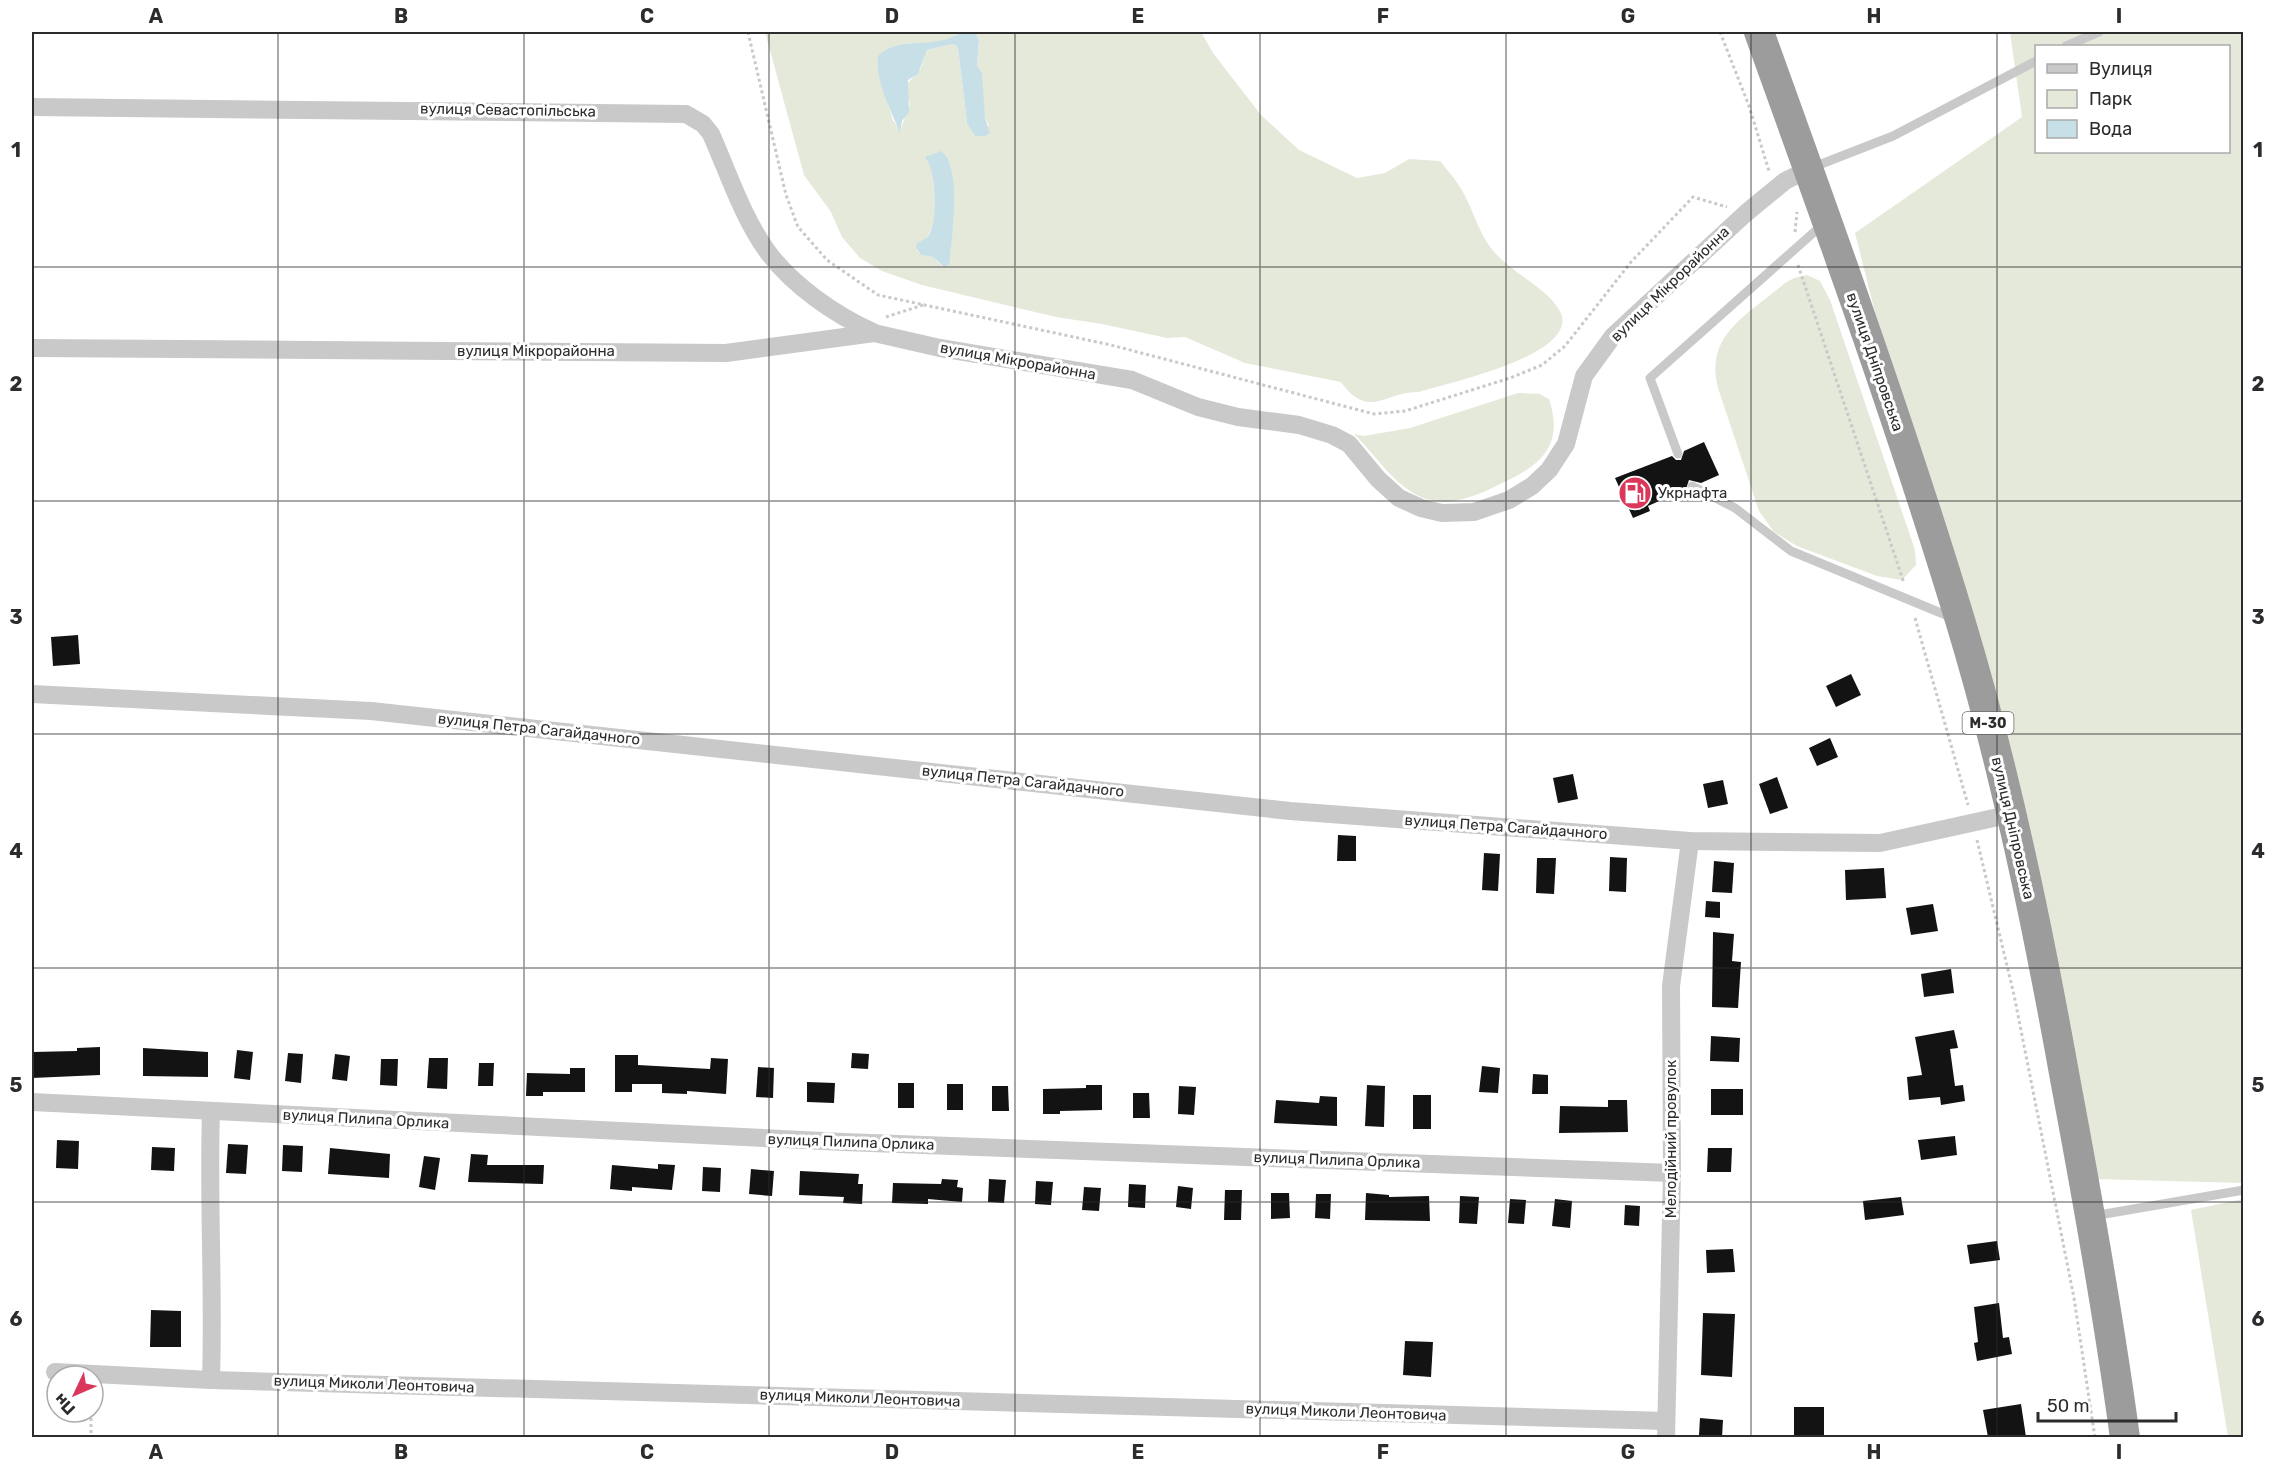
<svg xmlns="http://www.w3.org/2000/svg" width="2275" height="1469" viewBox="0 0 2275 1469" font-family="Rubik,sans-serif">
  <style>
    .green { fill: #e4e9da; fill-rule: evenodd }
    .water { fill: #c7e0e8 }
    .building { fill: #131313 }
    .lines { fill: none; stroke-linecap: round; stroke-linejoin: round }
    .path { stroke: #c9c9c9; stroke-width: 3; stroke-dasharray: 3 3; stroke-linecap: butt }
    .service { stroke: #c9c9c9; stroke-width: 9 }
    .minor { stroke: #c9c9c9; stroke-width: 18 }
    .trunk { stroke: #9c9c9c; stroke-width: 30 }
    .grid { fill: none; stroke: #2c2c2c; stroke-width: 1.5; stroke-opacity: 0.55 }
    .labels { text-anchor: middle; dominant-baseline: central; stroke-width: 6; stroke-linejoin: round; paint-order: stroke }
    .shield { fill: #fff; stroke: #6b6b6b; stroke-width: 1.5 }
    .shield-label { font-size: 14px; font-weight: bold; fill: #2c2c2c }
    .street-label { font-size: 15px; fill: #2c2c2c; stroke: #fff }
    .poi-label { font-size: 15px; fill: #2c2c2c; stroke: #fff; text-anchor: start }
    .neatline { fill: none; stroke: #2c2c2c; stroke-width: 2 }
    .grid-label { font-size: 20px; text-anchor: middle; font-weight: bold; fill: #2c2c2c }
  </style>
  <rect width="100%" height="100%" fill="#fff"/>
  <g class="green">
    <path d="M 765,32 L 962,32 C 947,43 927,46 909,43 L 880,78 L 893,120 L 900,131 L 910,104 C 899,79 916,81 922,65 C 924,60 924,55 927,50 L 953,44 L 957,46 L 959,56 L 967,123 L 989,126 L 985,118 L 977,66 L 979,40 L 976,35 L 982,32 L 1201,32 L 1213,53 L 1261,115 L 1299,150 L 1357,178 L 1385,173 L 1409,159 L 1440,161 C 1448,171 1458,182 1464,194 C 1473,211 1479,232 1490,247 C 1509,272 1543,285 1558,308 C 1589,353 1448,383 1419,392 C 1385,391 1369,421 1341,382 L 1245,363 L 1185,337 L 1167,338 L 1102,324 L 1056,317 L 922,285 L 882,271 L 860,258 L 842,237 L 831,212 L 804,175 ZM 930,163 L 953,181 L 950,258 L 943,267 L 933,257 L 921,255 L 916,249 C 920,244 926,239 929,234 C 939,215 934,183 930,163 Z"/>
    <path d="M 2010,32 L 2243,32 L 2243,1183 L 2094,1179 L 1855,233 L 2022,117 ZM 2036,46 L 2228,46 L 2228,152 L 2036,152 Z"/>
    <path d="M 1807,275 L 1820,281 L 1830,300 L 1915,550 L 1916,565 L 1902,580 L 1877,576 L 1797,546 L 1774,532 L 1759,511 L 1718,388 C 1704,334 1749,314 1785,283 L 1794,278 Z"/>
    <path d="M 1518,393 L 1540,394 L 1549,399 C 1567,454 1531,470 1488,490 C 1470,498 1446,506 1426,499 C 1395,488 1377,456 1354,434 L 1364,436 L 1410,428 Z"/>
    <polygon points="2243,1199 2243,1437 2228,1437 2191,1210"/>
  </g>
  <g class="water">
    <path d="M 962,32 L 982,32 L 976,35 L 979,40 L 977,66 L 982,73 L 985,118 L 990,133 L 985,136 L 975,136 L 967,123 L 959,56 L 957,46 L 953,44 L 927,50 L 918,74 L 908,80 L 909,112 L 902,121 L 900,133 C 891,110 875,81 878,56 C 901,34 934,51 962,32 Z"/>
    <path d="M 941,151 C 962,165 952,235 950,258 L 949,264 L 944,267 L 933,257 L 921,255 L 916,248 L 917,243 C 921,241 926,239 929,235 C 938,220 936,169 925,157 Z"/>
  </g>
  <g class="building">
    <polygon points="1704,442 1719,475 1701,483 1689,480 1686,489 1648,506 1650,511 1633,518 1615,478 1672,456 1676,460 1681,460 1684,451"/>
    <polygon points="78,635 80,664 53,666 51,637"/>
    <polygon points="1851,674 1861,695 1836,707 1826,686"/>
    <polygon points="1830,738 1838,757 1817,766 1809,748"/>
    <polygon points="1573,774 1578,799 1558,803 1553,778"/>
    <polygon points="1777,777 1788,808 1770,814 1759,784"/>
    <polygon points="1723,780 1728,804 1708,808 1703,784"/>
    <polygon points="1338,835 1356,836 1356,861 1337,861"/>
    <polygon points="1484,853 1500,854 1498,891 1482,890"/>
    <polygon points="1610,857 1627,858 1626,892 1609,891"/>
    <polygon points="1537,858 1556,858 1554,894 1536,893"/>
    <polygon points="1714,861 1734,863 1732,893 1712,892"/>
    <polygon points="1884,868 1886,898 1846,900 1845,870"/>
    <polygon points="1706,901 1720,902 1720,918 1705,917"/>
    <polygon points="1933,904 1938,931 1911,935 1906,908"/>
    <polygon points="1713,932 1734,934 1732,961 1741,962 1738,1008 1712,1007"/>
    <polygon points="1951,969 1954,993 1924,997 1921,974"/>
    <polygon points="1954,1030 1958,1048 1950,1049 1955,1086 1963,1085 1965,1101 1941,1105 1940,1097 1909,1100 1907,1077 1922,1075 1915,1037"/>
    <polygon points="1711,1036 1740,1038 1739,1062 1710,1061"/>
    <polygon points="100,1047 100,1075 32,1078 32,1052 77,1051 77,1048"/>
    <polygon points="143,1048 208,1052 208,1077 143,1076"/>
    <polygon points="237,1050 253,1052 250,1080 234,1078"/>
    <polygon points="288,1053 303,1054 301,1083 285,1081"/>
    <polygon points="852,1053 869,1054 868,1069 851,1068"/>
    <polygon points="335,1054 350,1056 347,1081 332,1079"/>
    <polygon points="615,1055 638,1055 638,1065 710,1069 711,1058 728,1059 726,1094 687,1091 687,1094 662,1093 662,1084 632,1084 632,1092 615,1092"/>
    <polygon points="429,1058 448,1058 447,1089 427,1088"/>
    <polygon points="381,1059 398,1059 397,1086 380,1085"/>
    <polygon points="479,1063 494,1063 493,1086 478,1086"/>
    <polygon points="1482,1066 1500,1068 1498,1093 1479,1092"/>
    <polygon points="758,1067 774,1068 773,1098 756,1097"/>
    <polygon points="570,1068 585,1068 585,1092 543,1092 543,1096 526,1096 527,1073 570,1074"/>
    <polygon points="1533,1074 1548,1075 1548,1094 1532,1094"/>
    <polygon points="807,1082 835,1083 834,1103 807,1102"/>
    <rect x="898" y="1083" width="16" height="25"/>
    <rect x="947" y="1084" width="16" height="26"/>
    <polygon points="1086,1085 1102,1085 1102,1110 1060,1111 1060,1114 1043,1114 1043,1089 1086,1088"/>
    <polygon points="1367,1085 1385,1086 1384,1127 1365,1126"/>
    <polygon points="992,1086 1008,1086 1009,1111 992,1111"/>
    <polygon points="1179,1086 1196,1087 1194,1115 1178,1114"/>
    <rect x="1711" y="1089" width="32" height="26"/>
    <polygon points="1133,1093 1149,1093 1150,1118 1133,1118"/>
    <rect x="1413" y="1095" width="18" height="34"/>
    <polygon points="1320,1096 1337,1097 1337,1126 1274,1123 1276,1100 1319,1103"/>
    <polygon points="1608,1100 1627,1100 1628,1132 1559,1133 1560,1106 1608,1107"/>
    <polygon points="1955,1136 1957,1155 1921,1160 1918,1140"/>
    <polygon points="57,1140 79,1141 78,1169 56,1168"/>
    <polygon points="228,1144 248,1145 246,1174 226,1173"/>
    <polygon points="283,1145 303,1146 302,1172 282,1171"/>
    <polygon points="152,1147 175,1148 174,1171 151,1170"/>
    <polygon points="330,1148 390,1154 389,1178 328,1174"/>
    <polygon points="1708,1148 1732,1148 1731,1172 1707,1172"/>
    <polygon points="471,1154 488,1155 487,1165 544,1165 543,1184 468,1182"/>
    <polygon points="424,1156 440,1158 435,1190 419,1187"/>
    <polygon points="658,1164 675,1165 672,1190 632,1187 632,1191 610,1189 612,1165 658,1169"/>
    <polygon points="703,1167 721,1168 720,1192 702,1191"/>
    <polygon points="751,1169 774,1171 772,1196 749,1194"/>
    <polygon points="800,1171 859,1174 858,1184 863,1184 862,1204 843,1203 844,1197 799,1195"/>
    <polygon points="942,1179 958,1180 957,1187 963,1188 962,1202 928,1199 928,1204 892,1203 893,1183 941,1184"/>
    <polygon points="989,1179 1006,1180 1004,1203 988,1202"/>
    <polygon points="1036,1181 1053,1182 1051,1205 1035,1204"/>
    <polygon points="1129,1184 1146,1185 1145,1208 1128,1207"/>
    <polygon points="1178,1186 1193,1188 1191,1209 1176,1207"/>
    <polygon points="1084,1187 1101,1188 1099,1211 1082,1210"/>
    <polygon points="1225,1190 1242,1190 1241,1220 1224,1220"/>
    <polygon points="1271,1193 1289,1193 1290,1218 1271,1219"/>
    <polygon points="1366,1193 1389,1195 1389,1197 1429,1196 1430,1221 1365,1220"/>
    <polygon points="1316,1194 1331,1194 1330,1219 1315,1218"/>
    <polygon points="1460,1196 1479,1197 1477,1224 1459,1223"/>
    <polygon points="1901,1197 1904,1215 1865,1220 1863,1201"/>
    <polygon points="1510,1199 1526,1200 1524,1224 1508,1223"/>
    <polygon points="1555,1199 1572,1201 1570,1228 1552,1226"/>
    <polygon points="1625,1205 1640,1206 1639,1226 1624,1225"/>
    <polygon points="1997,1241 2000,1260 1970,1264 1967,1245"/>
    <polygon points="1733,1249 1735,1272 1707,1273 1706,1250"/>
    <polygon points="1999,1303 2003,1338 2009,1337 2012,1354 1977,1361 1974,1343 1978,1342 1974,1307"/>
    <polygon points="151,1310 181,1311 181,1347 150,1347"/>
    <polygon points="1703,1313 1735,1314 1732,1377 1701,1375"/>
    <polygon points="1405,1341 1433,1342 1431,1377 1403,1375"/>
    <polygon points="2021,1404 2026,1437 1988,1437 1983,1410"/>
    <rect x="1794" y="1407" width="30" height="30"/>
    <polygon points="1700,1418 1723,1420 1722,1437 1699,1435"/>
  </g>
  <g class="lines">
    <g class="path">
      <polyline points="748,32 786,195 798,227 827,260 878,295 1111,345 1374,414 1405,411 1510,378 1542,365 1565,346 1631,262 1693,197 1727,207"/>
      <polyline points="1720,32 1749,106 1769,171"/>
      <polyline points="1795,232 1797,212"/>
      <polyline points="1798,265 1904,583"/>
      <polyline points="886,317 923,305"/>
      <polyline points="1915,618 1968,805"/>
      <polyline points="1977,840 2014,995 2074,1298 2095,1438"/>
      <polyline points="91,1412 91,1438"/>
    </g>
    <g class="service">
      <polyline points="2066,46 2099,32"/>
      <polyline points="1811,168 1893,136 2036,61"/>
      <polyline points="1678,454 1650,378 1822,225"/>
      <polyline points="1692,486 1735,508 1791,551 1953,618"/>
      <polyline points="2093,1216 2244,1190"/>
    </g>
    <g class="minor">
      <path d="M 32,107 L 686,114 L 703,124 L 711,134 C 728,172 742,216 767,251 C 792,285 835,315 873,332"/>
      <polyline points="32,348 726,353 874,333 940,348 1132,380 1198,407 1238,417 1299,425 1332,435 1349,444 1378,479 1399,498 1421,508 1442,513 1474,512 1509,500 1532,486 1549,470 1566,444 1584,376 1613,336 1746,213 1785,181 1809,169"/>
      <polyline points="32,694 371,711 1290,811 1690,841 1880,843 2012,814"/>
      <polyline points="32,1102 844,1142 1672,1173"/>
      <path d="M 211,1111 C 208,1200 214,1290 211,1380"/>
      <polyline points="55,1372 211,1380 1666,1421"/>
      <polyline points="1666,1438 1672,1173 1671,986 1690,841"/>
    </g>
    <path class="trunk" d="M 1759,32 C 1829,226 1900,422 1960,620 C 2006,772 2038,928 2066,1084 C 2088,1201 2109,1319 2125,1438"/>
  </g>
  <path class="grid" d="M 278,32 L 278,1438M 524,32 L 524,1438M 769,32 L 769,1438M 1015,32 L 1015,1438M 1260,32 L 1260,1438M 1506,32 L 1506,1438M 1751,32 L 1751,1438M 1997,32 L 1997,1438M 32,267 L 2244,267M 32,501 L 2244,501M 32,734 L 2244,734M 32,968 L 2244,968M 32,1202 L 2244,1202"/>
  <defs>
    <g id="fuel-disc" transform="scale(1.725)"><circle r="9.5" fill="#da375a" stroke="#fff"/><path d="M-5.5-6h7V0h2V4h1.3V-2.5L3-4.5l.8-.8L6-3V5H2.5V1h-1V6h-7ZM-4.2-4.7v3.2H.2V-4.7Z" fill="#fff"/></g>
  </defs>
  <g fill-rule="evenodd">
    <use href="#fuel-disc" x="1635" y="493"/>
  </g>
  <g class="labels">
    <rect class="shield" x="1962.5" y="712" width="51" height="22" rx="4.5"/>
    <g class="shield-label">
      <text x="1988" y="723">М-30</text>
    </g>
    <g class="street-label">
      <text transform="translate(508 110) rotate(1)">вулиця Севастопільська</text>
      <text transform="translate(1670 284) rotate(-44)">вулиця Мікрорайонна</text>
      <text x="536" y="351">вулиця Мікрорайонна</text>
      <text transform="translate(1018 361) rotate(10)">вулиця Мікрорайонна</text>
      <text transform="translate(1875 362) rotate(71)">вулиця Дніпровська</text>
      <text transform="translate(539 729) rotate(6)">вулиця Петра Сагайдачного</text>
      <text transform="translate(1023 781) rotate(6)">вулиця Петра Сагайдачного</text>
      <text transform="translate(1506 827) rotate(4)">вулиця Петра Сагайдачного</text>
      <text transform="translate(2013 828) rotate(77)">вулиця Дніпровська</text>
      <text transform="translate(366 1119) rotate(3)">вулиця Пилипа Орлика</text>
      <text transform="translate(1671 1139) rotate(-90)">Мелодійний провулок</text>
      <text transform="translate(851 1142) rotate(2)">вулиця Пилипа Орлика</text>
      <text transform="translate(1337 1160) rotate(2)">вулиця Пилипа Орлика</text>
      <text transform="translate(374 1384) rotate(2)">вулиця Миколи Леонтовича</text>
      <text transform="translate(860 1398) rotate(2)">вулиця Миколи Леонтовича</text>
      <text transform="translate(1346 1412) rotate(2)">вулиця Миколи Леонтовича</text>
    </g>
    <g class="poi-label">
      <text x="1658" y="493">Укрнафта</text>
    </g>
  </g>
  <rect width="2275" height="1469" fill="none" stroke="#ffffff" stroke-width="66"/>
  <rect x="2035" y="45" width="195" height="108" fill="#ffffff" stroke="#ababab" stroke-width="1.5"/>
  <rect x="2047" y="64" width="30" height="9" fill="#c9c9c9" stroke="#ababab" stroke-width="1.5"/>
  <text x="2089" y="75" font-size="18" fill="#2c2c2c">Вулиця</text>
  <rect x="2047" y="90" width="30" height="18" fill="#e4e9da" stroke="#ababab" stroke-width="1.5"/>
  <text x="2089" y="105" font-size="18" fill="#2c2c2c">Парк</text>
  <rect x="2047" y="120" width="30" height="18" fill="#c7e0e8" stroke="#ababab" stroke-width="1.5"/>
  <text x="2089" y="135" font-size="18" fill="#2c2c2c">Вода</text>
  <g transform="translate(75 1394) rotate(226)"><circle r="28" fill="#ffffff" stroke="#ababab" stroke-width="1.5"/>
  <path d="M0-4.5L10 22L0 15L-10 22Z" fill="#da375a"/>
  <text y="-9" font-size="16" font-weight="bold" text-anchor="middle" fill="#2c2c2c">Пн</text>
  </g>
  <path d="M2038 1412v9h138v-9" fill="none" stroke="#2c2c2c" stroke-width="3"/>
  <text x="2047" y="1412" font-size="18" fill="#2c2c2c" stroke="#ffffff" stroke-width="4.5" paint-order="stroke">50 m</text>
  <rect x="33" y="33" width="2209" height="1403" class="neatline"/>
  <g class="grid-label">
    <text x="156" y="23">A</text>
    <text x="401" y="23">B</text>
    <text x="647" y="23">C</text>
    <text x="892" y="23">D</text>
    <text x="1138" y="23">E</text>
    <text x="1383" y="23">F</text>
    <text x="1628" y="23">G</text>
    <text x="1874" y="23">H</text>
    <text x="2119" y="23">I</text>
    <text x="16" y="157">1</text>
    <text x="2258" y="157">1</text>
    <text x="16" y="391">2</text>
    <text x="2258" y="391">2</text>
    <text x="16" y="624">3</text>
    <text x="2258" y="624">3</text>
    <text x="16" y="858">4</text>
    <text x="2258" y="858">4</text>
    <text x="16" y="1092">5</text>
    <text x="2258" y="1092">5</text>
    <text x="16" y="1326">6</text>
    <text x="2258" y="1326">6</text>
    <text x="156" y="1459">A</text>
    <text x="401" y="1459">B</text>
    <text x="647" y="1459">C</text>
    <text x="892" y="1459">D</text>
    <text x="1138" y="1459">E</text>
    <text x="1383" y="1459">F</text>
    <text x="1628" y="1459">G</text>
    <text x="1874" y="1459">H</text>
    <text x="2119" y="1459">I</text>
  </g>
</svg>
